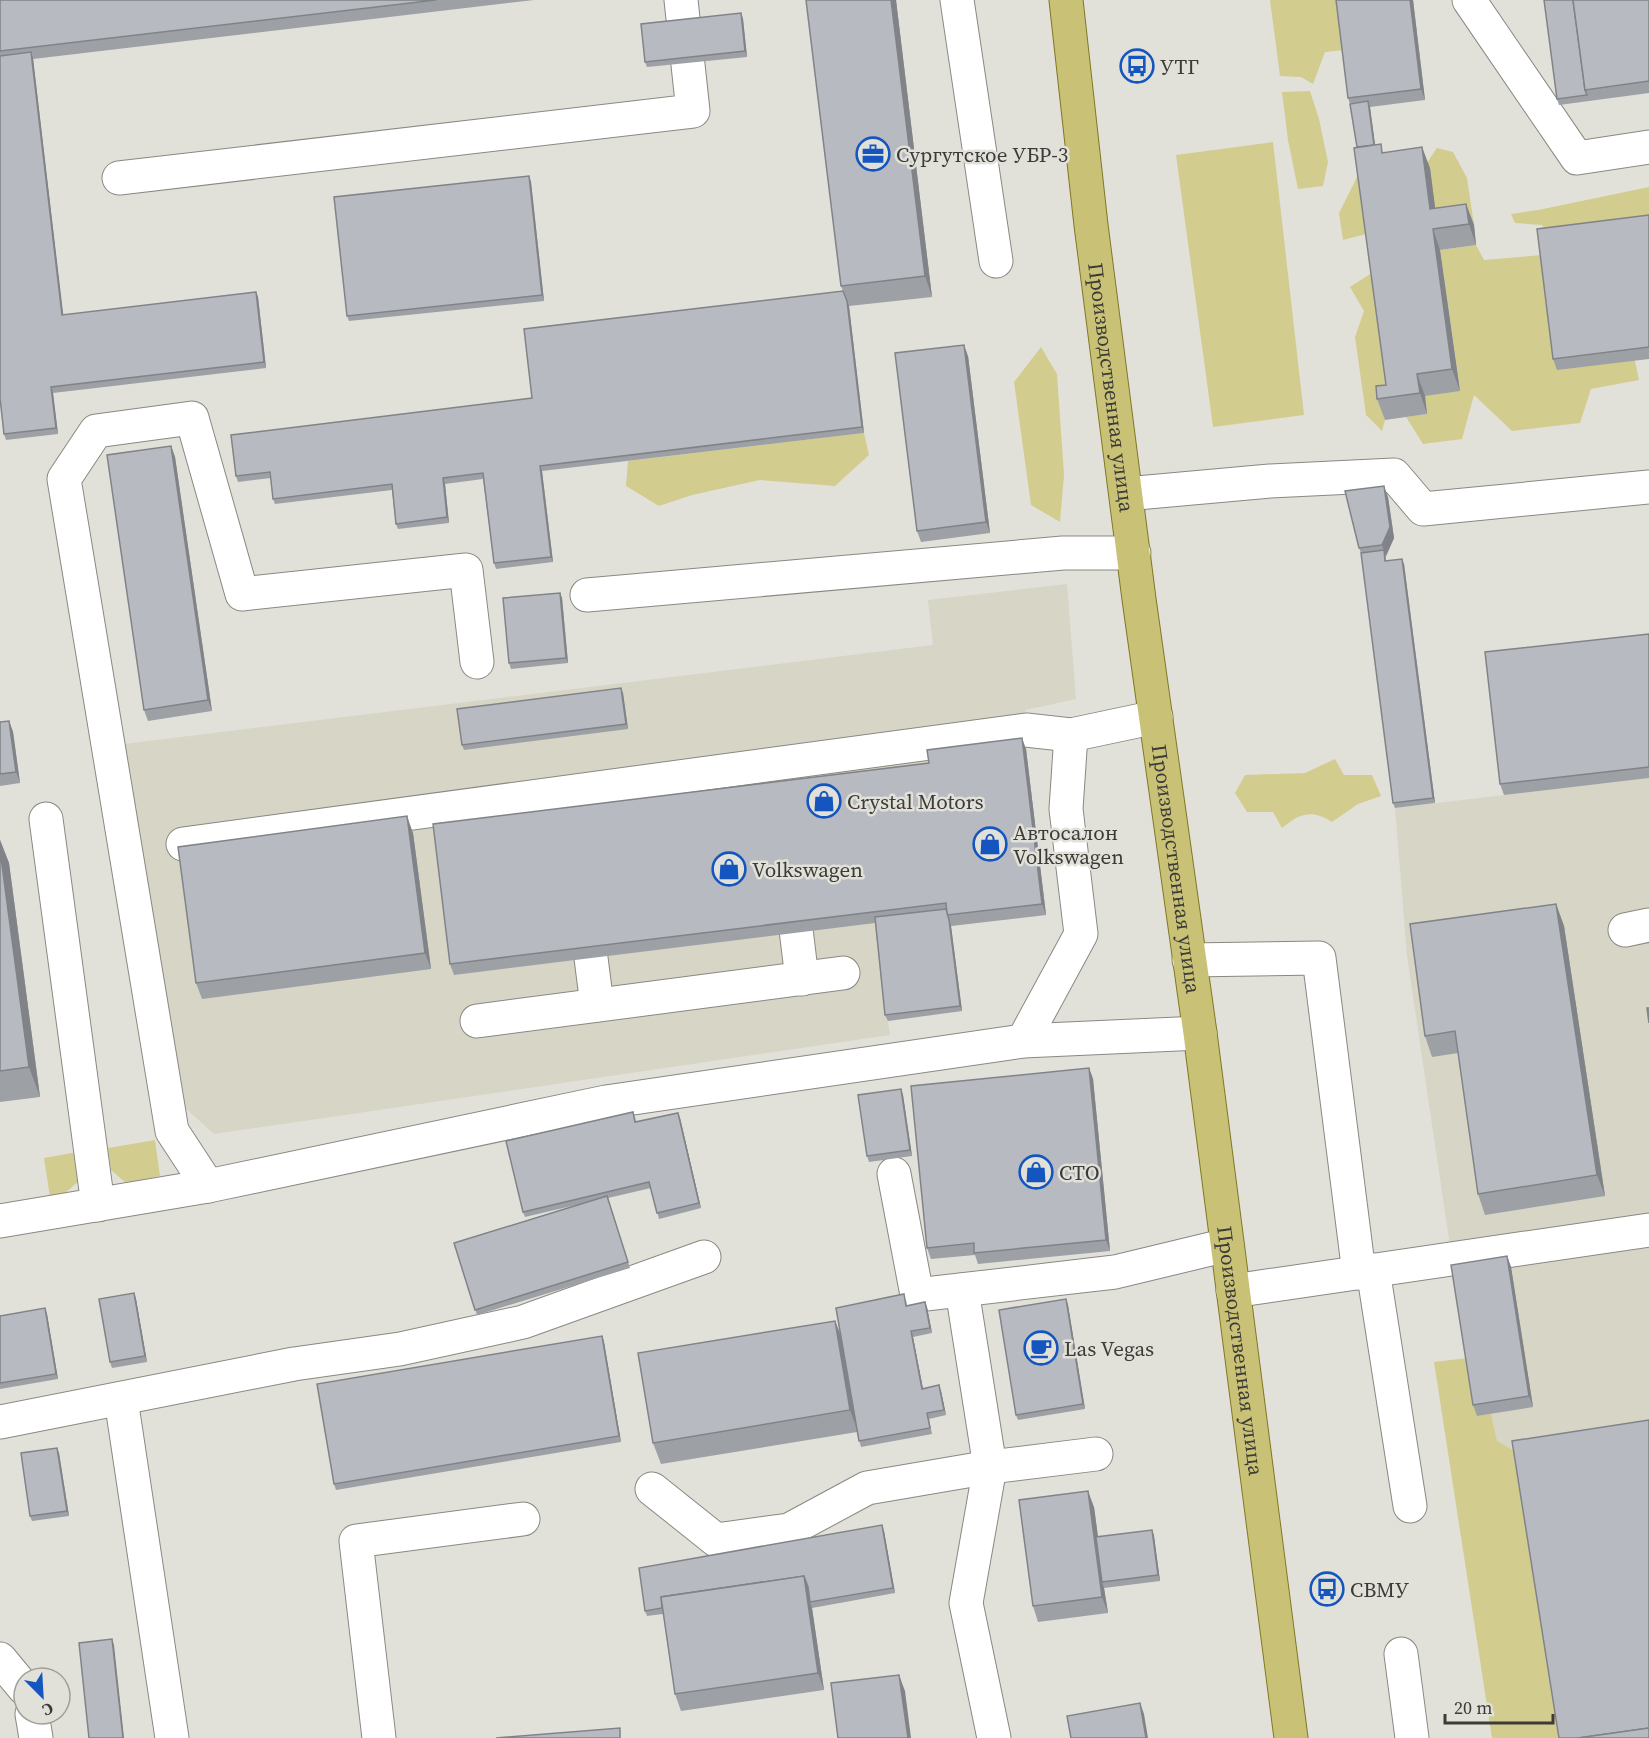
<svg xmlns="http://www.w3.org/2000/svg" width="1649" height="1738" viewBox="0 0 1649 1738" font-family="'Source Serif 4',serif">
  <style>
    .built { fill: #d6d5c6 }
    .green { fill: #d2cd8f }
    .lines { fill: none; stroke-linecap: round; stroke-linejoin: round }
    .minor-casing { stroke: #898882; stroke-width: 35 }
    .major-casing { stroke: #807825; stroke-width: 35 }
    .minor { stroke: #fff; stroke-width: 33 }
    .major { stroke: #c9c276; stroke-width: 33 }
    .wall { fill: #9da1a6 }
    .shaded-wall { fill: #808387 }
    .building { fill: #b7bbc1; stroke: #808387; stroke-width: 1.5 }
    .labels { text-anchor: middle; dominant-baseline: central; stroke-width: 5; stroke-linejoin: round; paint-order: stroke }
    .poi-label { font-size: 21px; fill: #3c3b38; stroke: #e1e1d9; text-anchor: start }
    .street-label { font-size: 21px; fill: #3c3b38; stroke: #e1e1d9 }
  </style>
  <rect width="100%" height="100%" fill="#e1e1d9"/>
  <g class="built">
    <polygon points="1067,584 1076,699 1025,710 1026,749 1046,915 951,926 962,1011 888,1021 890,1035 214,1134 183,1106 124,744 933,645 928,600"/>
    <polygon points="1649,778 1649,1738 1523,1738 1407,956 1395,808"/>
  </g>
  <g class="green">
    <polygon points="1270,0 1339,0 1345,50 1325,52 1313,84 1301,77 1280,76"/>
    <polygon points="1310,91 1319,119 1328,162 1323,186 1298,189 1288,140 1282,92"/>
    <polygon points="1273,142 1304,415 1213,427 1176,155"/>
    <polygon points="1437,148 1453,152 1467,178 1474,225 1438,230 1422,170"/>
    <polygon points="1361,169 1370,233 1343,240 1339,213"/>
    <polygon points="1649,187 1649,226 1553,238 1542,225 1515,223 1511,214 1538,210"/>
    <polygon points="1476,245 1484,260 1543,255 1635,361 1639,380 1591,389 1580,423 1512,431 1474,395 1462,439 1423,444 1406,417 1427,414 1425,396 1460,390 1440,250"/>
    <polygon points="1375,271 1394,406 1383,408 1385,420 1382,431 1366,415 1355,337 1364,311 1350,287"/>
    <polygon points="1041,347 1057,374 1064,475 1060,522 1031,505 1014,382"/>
    <polygon points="864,433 869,455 835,486 760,480 692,495 659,506 626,486 628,461"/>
    <path d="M 1335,759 L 1344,775 L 1372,775 L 1381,796 L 1358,804 L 1332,822 C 1312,809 1300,813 1282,828 L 1273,812 L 1247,812 L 1235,793 L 1245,775 L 1305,773 Z"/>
    <polygon points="155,1140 160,1176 126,1183 111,1170 108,1148"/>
    <polygon points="77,1152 81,1179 63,1195 50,1197 44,1158"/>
    <polygon points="1468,1358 1477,1416 1491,1414 1497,1441 1516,1452 1561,1738 1492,1738 1434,1362"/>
  </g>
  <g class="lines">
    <g class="minor-casing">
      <g id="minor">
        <polyline points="957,0 996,261"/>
        <polyline points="1469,0 1577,158 1649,147"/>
        <polyline points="119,178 693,111 681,0"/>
        <polyline points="1126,494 1270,481 1394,475 1423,509 1649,487"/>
        <polyline points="587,595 1063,553 1134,553"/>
        <polyline points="46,819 98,1205"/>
        <polyline points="183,844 1026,730 1071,735 1156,717"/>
        <polyline points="791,888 802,979"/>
        <polyline points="1625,930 1649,925"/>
        <polyline points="591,958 597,1005"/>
        <polyline points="1189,960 1319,958 1359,1273"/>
        <polyline points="477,1021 843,973"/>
        <polyline points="1023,1041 1081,934 1066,809 1071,735"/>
        <polyline points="894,1174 917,1295 1115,1272 1227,1245"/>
        <polyline points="208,1186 172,1131 64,479 96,431 192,418 242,594 466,570 477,662"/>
        <polyline points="0,1221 208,1186 606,1102 1023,1041 1200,1033"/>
        <polyline points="1373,1270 1410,1506"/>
        <polyline points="962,1290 990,1467 966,1603 994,1738"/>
        <polyline points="1233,1291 1649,1230"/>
        <polyline points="121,1399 172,1738"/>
        <polyline points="0,1422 294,1364 400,1349 523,1322 704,1257"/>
        <polyline points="652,1489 716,1540 789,1530 867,1488 990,1467 1096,1454"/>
        <polyline points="1401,1654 1412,1738"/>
        <polyline points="0,1659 24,1688"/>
        <polyline points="32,1714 36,1738"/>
        <polyline points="379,1738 356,1541 523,1519"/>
      </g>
    </g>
    <g class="major-casing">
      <g id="major">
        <path id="s1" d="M 1066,0 L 1091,225 L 1139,599 L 1200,1033 L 1291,1738"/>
      </g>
    </g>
    <use href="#minor" class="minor"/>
    <use href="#major" class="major"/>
  </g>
  <g class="wall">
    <polygon points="0,0 534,0 33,59 63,315 256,292 258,297 266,368 53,393 58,434 6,440 4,434 0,398"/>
    <polygon points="896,0 932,297 849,306 864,433 542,471 553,562 496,569 494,563 483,479 445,484 449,523 398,529 396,524 392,490 275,504 273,499 271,478 238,482 236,476 532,398 843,291 841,286"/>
    <polygon points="1413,0 1425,100 1370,107 1375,145 1384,153 1430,168 1435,208 1466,204 1474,225 1476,245 1440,250 1460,391 1425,396 1427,414 1385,420 1377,399 1386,385 1357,147 1350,104 1348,98"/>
    <polygon points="1649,0 1649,93 1559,105 1557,99"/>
    <polygon points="741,13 743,19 747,57 647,67 645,62"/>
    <polygon points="529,176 531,182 544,301 349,321 347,316"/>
    <polygon points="1649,215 1649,359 1557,370 1553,359"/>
    <polygon points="968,356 990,533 921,542 917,531"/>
    <polygon points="171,446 175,457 212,711 148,721 144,710"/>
    <polygon points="1388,497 1394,538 1386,556 1386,561 1404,564 1435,803 1395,808 1393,803 1361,553 1359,548"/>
    <polygon points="560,593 562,598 568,663 511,669 509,663"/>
    <polygon points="1649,634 1649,778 1504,795 1500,784"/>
    <polygon points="623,693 628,729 464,750 462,745"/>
    <polygon points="9,721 13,732 20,783 0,786 0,722"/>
    <polygon points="1026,749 1046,915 951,926 962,1011 888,1021 885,1015 875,923 454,975 450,964 929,763"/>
    <polygon points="413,833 431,969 202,999 196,983"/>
    <polygon points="0,840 9,863 40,1097 0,1102"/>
    <polygon points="1556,904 1564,926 1605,1196 1485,1215 1478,1194 1458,1053 1432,1057 1425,1036"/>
    <polygon points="1089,1068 1093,1079 1110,1251 978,1264 975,1255 931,1259 927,1248"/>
    <polygon points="901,1089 903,1095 912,1156 869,1162 867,1156"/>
    <polygon points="635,1117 636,1122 680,1118 701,1208 659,1219 651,1188 608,1198 630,1268 477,1315 454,1243 576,1205 525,1217 523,1212"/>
    <polygon points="1507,1256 1511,1267 1533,1407 1477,1416 1473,1405"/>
    <polygon points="134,1293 136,1299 147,1362 112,1368 110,1362"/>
    <polygon points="1066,1299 1068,1305 1085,1409 1018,1420 1016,1415"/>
    <polygon points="906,1300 907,1305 927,1307 932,1333 913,1337 923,1389 941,1391 946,1415 929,1419 932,1434 861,1447 857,1432 661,1464 653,1443 835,1321 841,1335"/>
    <polygon points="45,1308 47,1314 58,1379 0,1389 0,1316"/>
    <polygon points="602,1336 604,1342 621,1442 336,1490 334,1484"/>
    <polygon points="59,1453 69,1516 32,1521 30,1516"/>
    <polygon points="1094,1507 1098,1537 1152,1530 1154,1536 1160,1581 1104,1588 1108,1613 1038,1622 1033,1606"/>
    <polygon points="884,1531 895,1593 812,1608 824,1690 681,1711 675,1694 663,1614 647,1616 645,1611"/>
  </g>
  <g class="shaded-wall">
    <polygon points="891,0 896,0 932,297 925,276"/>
    <polygon points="1410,0 1413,0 1425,100 1421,89"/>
    <polygon points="741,13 743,19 747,57 745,51"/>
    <polygon points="31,52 33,58 64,321 62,315"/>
    <polygon points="1368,101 1370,107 1378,167 1376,161"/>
    <polygon points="1422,147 1430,168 1438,230 1430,209"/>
    <polygon points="529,176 531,182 544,301 542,295"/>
    <polygon points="1466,204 1474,225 1476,245 1469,224"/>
    <polygon points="1433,229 1440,250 1460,391 1452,369"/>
    <polygon points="256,292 258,297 266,368 264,362"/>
    <polygon points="847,301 849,306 864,433 862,427"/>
    <polygon points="964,345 968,356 990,533 986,522"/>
    <polygon points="1417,374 1425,396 1427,414 1420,393"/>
    <polygon points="51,387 53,393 58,434 56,428"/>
    <polygon points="171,446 175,457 212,711 208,700"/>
    <polygon points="540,466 542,471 553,562 551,557"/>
    <polygon points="443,478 445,484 449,523 447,517"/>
    <polygon points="1384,486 1388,497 1394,538 1386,556 1382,545"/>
    <polygon points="1402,559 1404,564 1435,803 1433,798"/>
    <polygon points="560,593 562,598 568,663 566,658"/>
    <polygon points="621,688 623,693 628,729 626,724"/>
    <polygon points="9,721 13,732 20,783 16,772"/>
    <polygon points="1022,738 1026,749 1046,915 1042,904"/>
    <polygon points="407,816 413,833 431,969 425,953"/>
    <polygon points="0,840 9,863 40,1097 29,1067 0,850"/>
    <polygon points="1556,904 1564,926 1605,1196 1597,1175"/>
    <polygon points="949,920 951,926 962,1011 960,1006"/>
    <polygon points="1089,1068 1093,1079 1110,1251 1106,1240"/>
    <polygon points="901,1089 903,1095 912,1156 910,1150"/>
    <polygon points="678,1113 680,1118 701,1208 699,1203"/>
    <polygon points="1507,1256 1511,1267 1533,1407 1529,1396"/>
    <polygon points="134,1293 136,1299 147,1362 145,1356"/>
    <polygon points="1066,1299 1068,1305 1085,1409 1083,1404"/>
    <polygon points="925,1302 927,1307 932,1333 930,1328"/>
    <polygon points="45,1308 47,1314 58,1379 56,1374"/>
    <polygon points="835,1321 843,1342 858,1432 850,1410"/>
    <polygon points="911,1331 913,1337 924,1394 922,1389"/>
    <polygon points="602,1336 604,1342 621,1442 619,1436"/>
    <polygon points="939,1385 941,1391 946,1415 944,1410"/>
    <polygon points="57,1448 59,1453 69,1516 67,1511"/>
    <polygon points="1088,1491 1094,1507 1104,1582 1102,1582 1104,1588 1108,1613 1102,1597"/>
    <polygon points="882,1525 884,1531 895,1593 893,1588"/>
    <polygon points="1152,1530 1154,1536 1160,1581 1158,1575"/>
    <polygon points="804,1576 810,1593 810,1602 812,1608 824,1690 818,1673"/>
    <polygon points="112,1639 114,1645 124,1738 123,1738"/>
    <polygon points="899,1675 905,1691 911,1738 908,1738"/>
    <polygon points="1140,1703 1144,1714 1148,1738 1146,1738"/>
  </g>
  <g class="building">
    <polygon points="0,0 436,0 0,51"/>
    <polygon points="806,0 891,0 925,276 841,286"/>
    <polygon points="1336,0 1410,0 1421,89 1348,98"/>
    <polygon points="1544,0 1573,0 1585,90 1587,95 1557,99"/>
    <polygon points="1573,0 1649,0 1649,81 1585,90"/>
    <polygon points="741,13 745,51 645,62 641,24"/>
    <polygon points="31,52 62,315 256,292 264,362 51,387 56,428 4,434 0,398 0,56"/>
    <polygon points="1368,101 1374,145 1357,147 1350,104"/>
    <polygon points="1381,144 1382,153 1422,147 1430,209 1466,204 1469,224 1433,229 1452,369 1417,374 1420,393 1377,399 1376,386 1386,385 1354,148"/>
    <polygon points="529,176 542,295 347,316 334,197"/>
    <polygon points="1649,215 1649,347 1553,359 1537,229"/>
    <polygon points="843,291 847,301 862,427 540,466 551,557 494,563 483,473 443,478 447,517 396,524 392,484 273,499 270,472 236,476 231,435 532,398 524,329"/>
    <polygon points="964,345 986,522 917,531 895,353"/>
    <polygon points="171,446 208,700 144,710 107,455"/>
    <polygon points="1384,486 1390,527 1382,545 1359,548 1345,491"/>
    <polygon points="1384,550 1385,561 1402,559 1433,798 1393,803 1361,553"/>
    <polygon points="560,593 566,658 509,663 503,598"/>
    <polygon points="1649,634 1649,767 1500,784 1485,652"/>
    <polygon points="621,688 626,724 462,745 457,709"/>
    <polygon points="9,721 16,772 0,774 0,722"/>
    <polygon points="1022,738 1042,904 947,915 946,903 450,964 433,824 929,763 927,750"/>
    <polygon points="407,816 425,953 196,983 178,847"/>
    <polygon points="0,850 29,1067 0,1071"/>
    <polygon points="1556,904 1597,1175 1478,1194 1455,1031 1425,1036 1410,924"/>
    <polygon points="946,909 949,920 960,1006 885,1015 875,917"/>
    <polygon points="1647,1008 1649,1008 1649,1023"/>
    <polygon points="1089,1068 1106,1240 974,1253 974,1243 927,1248 911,1086"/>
    <polygon points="901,1089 910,1150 867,1156 858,1095"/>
    <polygon points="633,1112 635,1122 678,1113 699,1203 657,1213 649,1182 523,1212 506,1141"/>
    <polygon points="607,1196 628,1262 475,1310 454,1243"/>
    <polygon points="1507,1256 1529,1396 1473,1405 1451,1265"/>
    <polygon points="134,1293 145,1356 110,1362 99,1299"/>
    <polygon points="904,1294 906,1306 925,1302 930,1328 911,1331 922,1389 939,1385 944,1410 927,1413 930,1428 859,1441 836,1308"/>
    <polygon points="1066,1299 1083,1404 1016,1415 999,1310"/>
    <polygon points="45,1308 56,1374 0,1383 0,1316"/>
    <polygon points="835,1321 850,1410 653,1443 638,1353"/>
    <polygon points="602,1336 619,1436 334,1484 317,1384"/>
    <polygon points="1649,1420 1649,1728 1578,1738 1559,1738 1512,1441"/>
    <polygon points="57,1448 67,1511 30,1516 21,1453"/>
    <polygon points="1088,1491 1102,1597 1033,1606 1019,1500"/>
    <polygon points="882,1525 893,1588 810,1602 808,1587 804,1576 661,1597 662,1608 645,1611 639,1568"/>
    <polygon points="1152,1530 1158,1575 1102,1582 1096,1537"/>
    <polygon points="804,1576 818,1673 675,1694 661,1597"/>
    <polygon points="112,1639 123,1738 89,1738 79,1643"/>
    <polygon points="899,1675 908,1738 838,1738 831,1683"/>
    <polygon points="1140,1703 1146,1738 1071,1738 1067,1716"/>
    <polygon points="620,1728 620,1738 496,1738"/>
    <polygon points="1649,1728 1649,1738 1578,1738"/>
  </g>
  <defs>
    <g id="bus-ring" transform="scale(1.725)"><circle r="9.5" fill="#e1e1d9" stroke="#1455c0" stroke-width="1.5"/><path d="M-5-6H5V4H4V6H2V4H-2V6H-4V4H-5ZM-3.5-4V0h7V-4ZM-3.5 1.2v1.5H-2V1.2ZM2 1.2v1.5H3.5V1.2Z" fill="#1455c0"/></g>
    <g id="office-ring" transform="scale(1.725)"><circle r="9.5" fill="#e1e1d9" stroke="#1455c0" stroke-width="1.5"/><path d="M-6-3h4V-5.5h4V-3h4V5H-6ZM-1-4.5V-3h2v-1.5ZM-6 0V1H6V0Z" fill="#1455c0"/></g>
    <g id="shop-ring" transform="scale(1.725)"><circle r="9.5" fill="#e1e1d9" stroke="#1455c0" stroke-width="1.5"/><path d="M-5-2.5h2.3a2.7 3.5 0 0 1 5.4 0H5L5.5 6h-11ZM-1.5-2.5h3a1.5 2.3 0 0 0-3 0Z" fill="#1455c0"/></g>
    <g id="cafe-ring" transform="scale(1.725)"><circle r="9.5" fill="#e1e1d9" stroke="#1455c0" stroke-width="1.5"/><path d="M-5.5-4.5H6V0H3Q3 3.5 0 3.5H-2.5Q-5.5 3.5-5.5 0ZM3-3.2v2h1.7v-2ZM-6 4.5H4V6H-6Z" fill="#1455c0"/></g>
  </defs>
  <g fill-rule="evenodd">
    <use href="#bus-ring" x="1137" y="66"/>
    <use href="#office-ring" x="873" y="154"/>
    <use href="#shop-ring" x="824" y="801"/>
    <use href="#shop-ring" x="990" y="844"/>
    <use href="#shop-ring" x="729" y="869"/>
    <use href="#shop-ring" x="1036" y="1172"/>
    <use href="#cafe-ring" x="1041" y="1348"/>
    <use href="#bus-ring" x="1327" y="1589"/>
  </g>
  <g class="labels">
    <g class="poi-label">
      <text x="1160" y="66">УТГ</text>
      <text x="896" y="154">Сургутское УБР-3</text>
      <text x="847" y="801">Crystal Motors</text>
      <text x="1013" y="832">Автосалон<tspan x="1013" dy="24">Volkswagen</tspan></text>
      <text x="752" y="869">Volkswagen</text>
      <text x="1059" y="1172">СТО</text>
      <text x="1064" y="1348">Las Vegas</text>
      <text x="1350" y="1589">СВМУ</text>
    </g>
    <g class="street-label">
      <text stroke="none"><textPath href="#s1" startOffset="390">Производственная улица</textPath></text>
      <text stroke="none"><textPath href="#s1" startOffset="876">Производственная улица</textPath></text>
      <text stroke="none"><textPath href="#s1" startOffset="1362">Производственная улица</textPath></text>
    </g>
  </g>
  <g transform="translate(42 1696) rotate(156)"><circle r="28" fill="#e1e1d9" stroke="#9f9f99" stroke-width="1.5"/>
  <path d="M0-4.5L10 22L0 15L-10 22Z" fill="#1455c0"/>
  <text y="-9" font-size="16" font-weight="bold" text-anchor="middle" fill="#3c3b38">С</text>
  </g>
  <path d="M1445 1714v9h108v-9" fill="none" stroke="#3c3b38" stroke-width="3"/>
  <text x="1454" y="1714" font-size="18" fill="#3c3b38" stroke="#e1e1d9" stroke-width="4.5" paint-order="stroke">20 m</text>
</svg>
